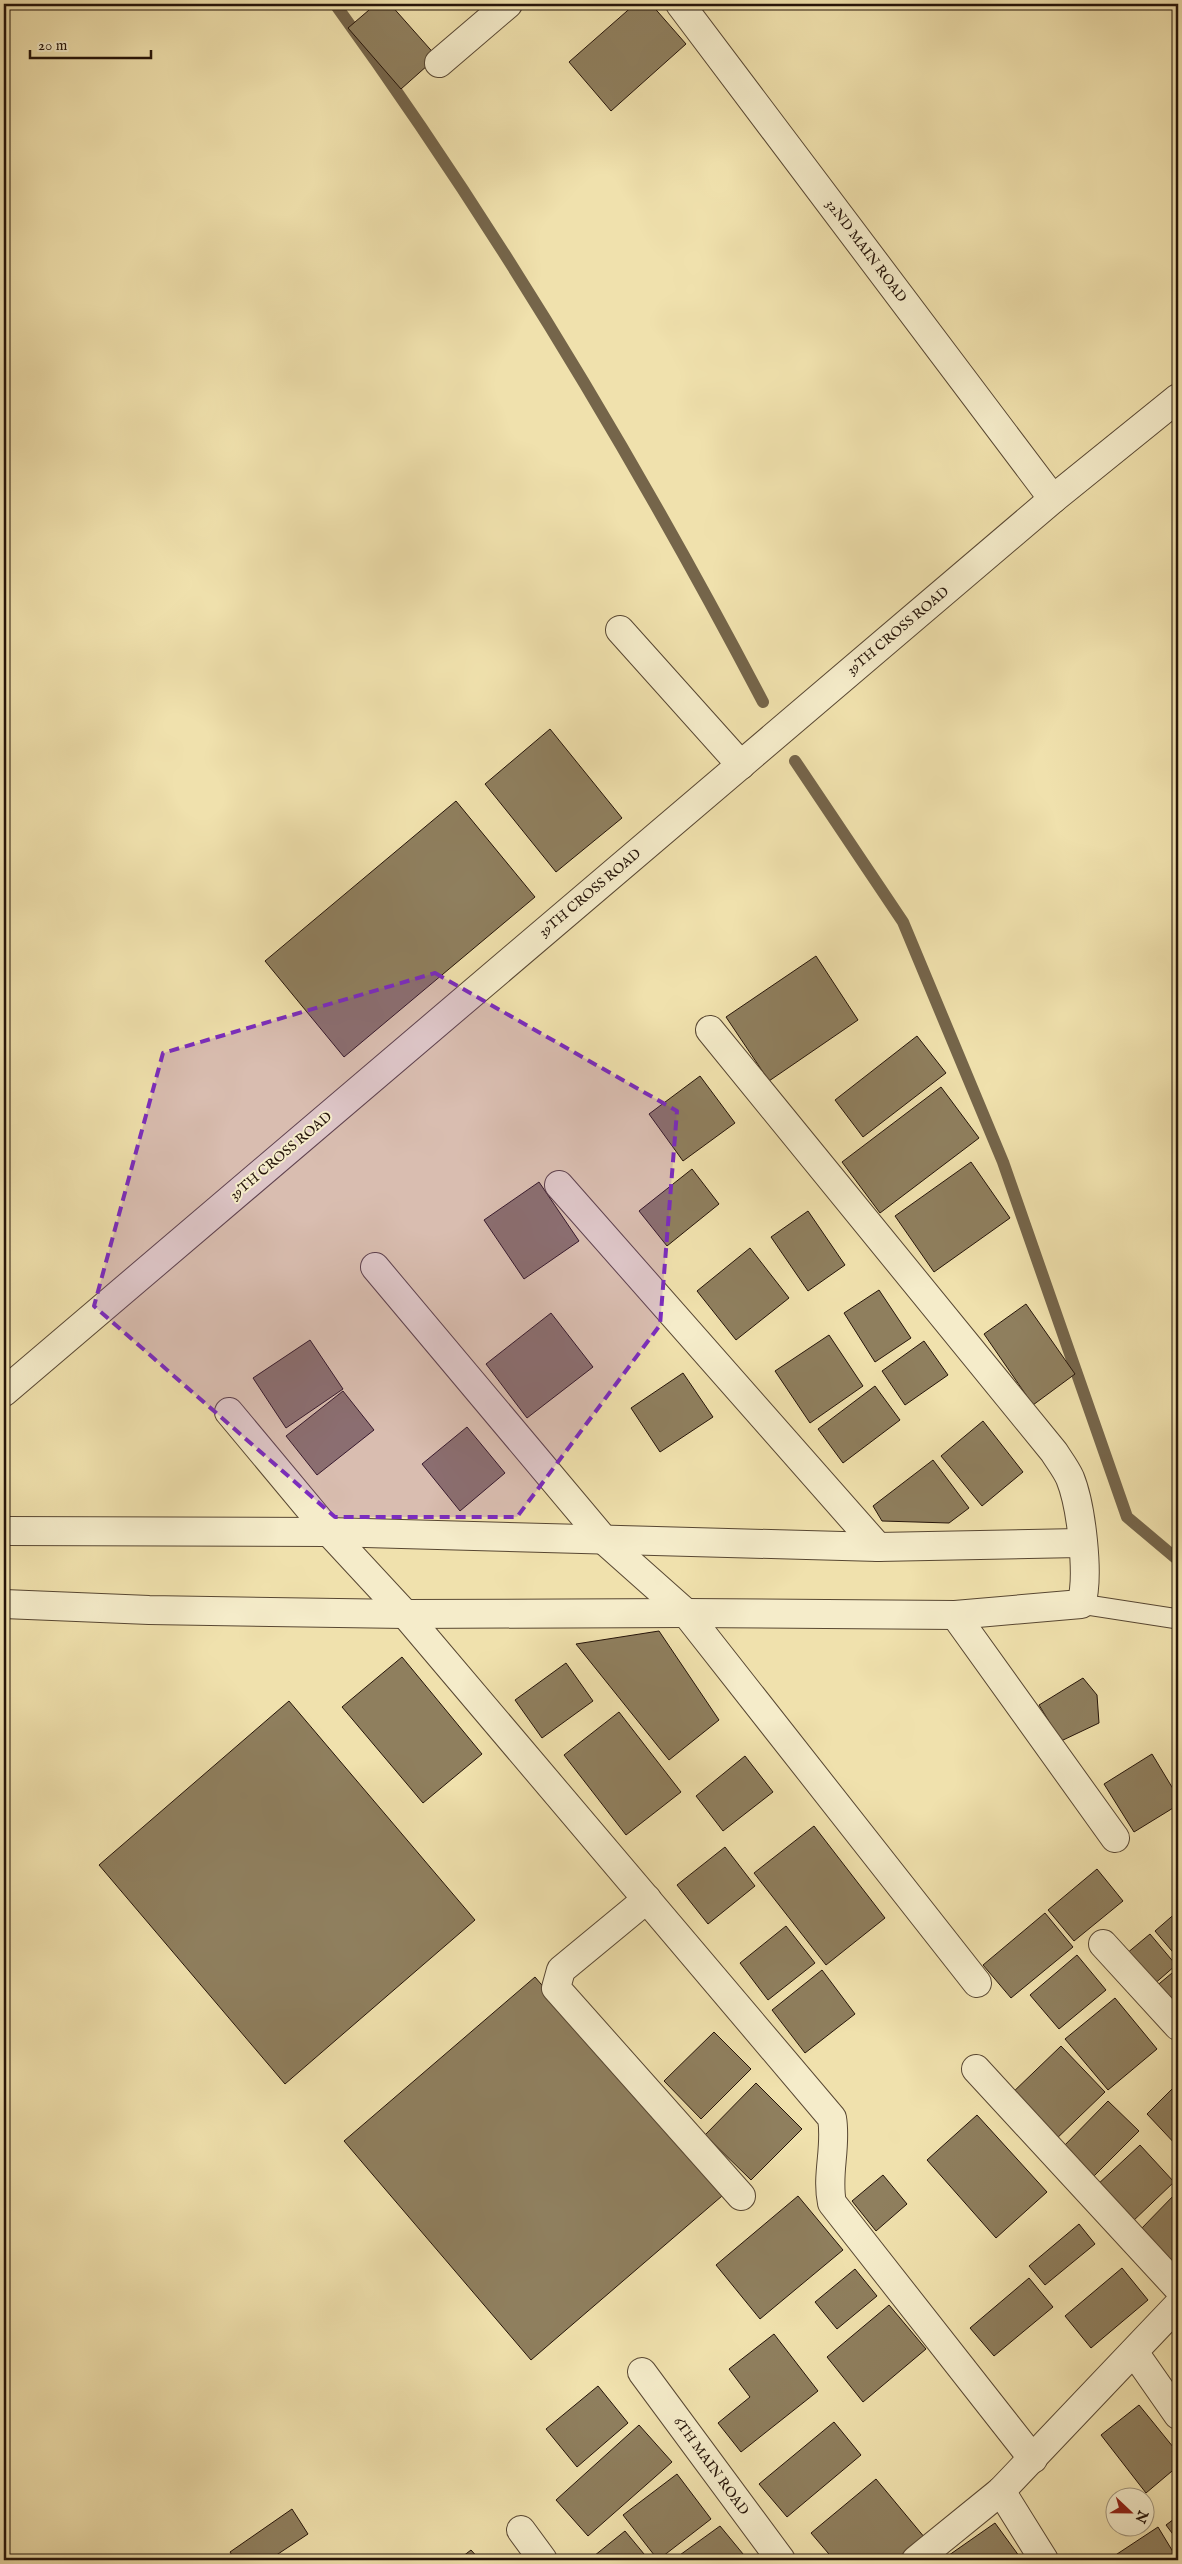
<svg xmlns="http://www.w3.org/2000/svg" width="1182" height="2564" viewBox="0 0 1182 2564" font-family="'IM FELL English',serif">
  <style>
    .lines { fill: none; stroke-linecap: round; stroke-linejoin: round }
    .stream { stroke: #75654a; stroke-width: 12 }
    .building { fill: #8f7f5e; stroke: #251409 }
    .lane-casing { stroke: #584732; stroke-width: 21 }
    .street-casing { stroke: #584732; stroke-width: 30 }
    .lane { stroke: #f5ecca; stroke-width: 19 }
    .street { stroke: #f5ecca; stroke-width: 28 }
    .marked { fill: #7b2cbf; fill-opacity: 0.2; stroke: #7b2cbf; stroke-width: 4; stroke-dasharray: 10 6; stroke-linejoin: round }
    .labels { text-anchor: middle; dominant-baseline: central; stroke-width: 4; stroke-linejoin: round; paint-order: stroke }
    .street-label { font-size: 14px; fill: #251409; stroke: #f5ecca }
  </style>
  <rect width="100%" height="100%" fill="#f0e1ad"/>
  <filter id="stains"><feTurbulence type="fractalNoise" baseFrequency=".004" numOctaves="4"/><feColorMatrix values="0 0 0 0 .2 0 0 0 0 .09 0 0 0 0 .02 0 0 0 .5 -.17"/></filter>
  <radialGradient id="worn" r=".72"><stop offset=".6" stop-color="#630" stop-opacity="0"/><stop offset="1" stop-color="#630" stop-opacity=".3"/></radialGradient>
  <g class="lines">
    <g class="stream">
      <path d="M 335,4 C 495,225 636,460 763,702"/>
      <polyline points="795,761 903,922 1003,1162 1127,1517 1178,1560"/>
    </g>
  </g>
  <g class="building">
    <polygon points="376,4 390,4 437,57 401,89 348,28"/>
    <polygon points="635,4 651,4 686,44 611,111 569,62"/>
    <polygon points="550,729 622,818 556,872 485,784"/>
    <polygon points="456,801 535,897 344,1057 265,961"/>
    <polygon points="816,956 858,1020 769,1081 726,1017"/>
    <polygon points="917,1036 946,1073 863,1137 835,1100"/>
    <polygon points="700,1076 735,1123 683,1161 649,1114"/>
    <polygon points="941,1087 979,1138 880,1213 842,1162"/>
    <polygon points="971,1162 1010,1218 934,1272 895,1216"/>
    <polygon points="692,1169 719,1204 667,1246 639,1211"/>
    <polygon points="539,1182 579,1241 524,1279 484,1220"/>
    <polygon points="808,1211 845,1265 808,1291 771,1237"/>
    <polygon points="750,1248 789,1298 736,1340 697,1291"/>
    <polygon points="879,1290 911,1338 875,1362 844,1313"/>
    <polygon points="1026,1304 1075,1374 1033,1405 984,1334"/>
    <polygon points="551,1313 593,1367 527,1418 486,1364"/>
    <polygon points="829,1335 863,1386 810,1423 775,1371"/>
    <polygon points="310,1340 343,1389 286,1428 253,1378"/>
    <polygon points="924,1341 948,1375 905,1405 882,1371"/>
    <polygon points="683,1373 713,1417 660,1452 631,1408"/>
    <polygon points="875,1386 900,1420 843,1463 818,1429"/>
    <polygon points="343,1391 374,1430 317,1475 286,1436"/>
    <polygon points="983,1421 1023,1472 982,1506 941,1456"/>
    <polygon points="467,1427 505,1473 460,1511 422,1464"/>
    <polygon points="933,1460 969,1508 949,1523 882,1521 873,1506"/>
    <polygon points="659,1631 719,1720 669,1760 576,1644"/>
    <polygon points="402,1657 482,1754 423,1803 342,1707"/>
    <polygon points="566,1663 593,1701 542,1738 515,1700"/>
    <polygon points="1083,1678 1097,1695 1099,1723 1061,1741 1039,1705"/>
    <polygon points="289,1701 475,1920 285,2084 99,1865"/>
    <polygon points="619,1712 681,1792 626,1835 564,1755"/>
    <polygon points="1152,1754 1178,1797 1178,1805 1134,1832 1104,1784"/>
    <polygon points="745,1756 773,1792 723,1831 696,1796"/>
    <polygon points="814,1826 885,1918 826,1965 754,1873"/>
    <polygon points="725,1847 755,1886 708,1924 677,1885"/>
    <polygon points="1097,1869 1123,1901 1074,1941 1048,1910"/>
    <polygon points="1178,1911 1178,1956 1177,1957 1155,1931"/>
    <polygon points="1045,1913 1073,1947 1011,1998 983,1965"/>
    <polygon points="786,1926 815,1963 768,2000 740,1963"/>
    <polygon points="1150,1934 1176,1965 1152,1986 1126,1954"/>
    <polygon points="1077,1955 1106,1990 1059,2029 1030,1995"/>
    <polygon points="1178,1968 1178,2017 1154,1988"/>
    <polygon points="822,1970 855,2014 805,2053 772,2010"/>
    <polygon points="535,1977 722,2196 531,2360 344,2141"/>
    <polygon points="1115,1998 1157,2049 1108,2090 1065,2039"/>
    <polygon points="714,2032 751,2069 701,2119 664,2081"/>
    <polygon points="1061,2046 1105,2092 1052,2143 1008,2097"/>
    <polygon points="756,2083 802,2129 751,2180 705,2135"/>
    <polygon points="1178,2083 1178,2147 1147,2114"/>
    <polygon points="1108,2101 1139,2131 1090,2180 1061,2149"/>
    <polygon points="977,2115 1047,2192 996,2238 927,2160"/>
    <polygon points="1140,2145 1174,2182 1131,2223 1096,2186"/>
    <polygon points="883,2175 907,2204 876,2231 852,2201"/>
    <polygon points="1178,2191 1178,2267 1177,2268 1140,2230"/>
    <polygon points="798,2196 843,2250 760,2319 716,2265"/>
    <polygon points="1079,2224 1095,2244 1045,2285 1029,2266"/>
    <polygon points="1122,2268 1148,2300 1091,2348 1065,2316"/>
    <polygon points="855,2269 877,2296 837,2329 815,2302"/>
    <polygon points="1029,2278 1053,2307 994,2356 970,2328"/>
    <polygon points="889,2305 926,2349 863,2402 827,2357"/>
    <polygon points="774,2334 818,2391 741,2452 718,2423 750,2397 729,2369"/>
    <polygon points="598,2386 628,2423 577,2467 546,2429"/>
    <polygon points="1139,2405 1178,2453 1178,2466 1146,2493 1101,2435"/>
    <polygon points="834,2422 861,2455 787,2517 759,2484"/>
    <polygon points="639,2425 672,2462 588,2536 556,2500"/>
    <polygon points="677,2474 711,2519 658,2560 623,2515"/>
    <polygon points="876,2479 930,2544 910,2560 834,2560 811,2533"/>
    <polygon points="292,2509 308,2534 269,2560 235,2560 230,2552"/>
    <polygon points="1178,2516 1178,2541 1166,2525"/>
    <polygon points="995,2523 1022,2560 942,2560"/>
    <polygon points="720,2526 748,2560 673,2560"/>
    <polygon points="1158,2527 1178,2560 1108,2560"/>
    <polygon points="625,2531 649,2560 589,2560"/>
    <polygon points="471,2550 480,2560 458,2560"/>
  </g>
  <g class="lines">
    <g class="lane-casing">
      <polyline id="lane" points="1081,1604 1178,1619"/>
    </g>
    <g class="street-casing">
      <g id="street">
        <polyline points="680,4 1053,499"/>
        <polyline points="439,63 508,4"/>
        <polyline points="620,630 741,765"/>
        <polyline points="559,1185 878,1547"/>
        <polyline points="375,1267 605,1541 686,1613 977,1983"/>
        <polyline points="4,1392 1053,499 1178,398"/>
        <path d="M 229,1412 L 329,1532 L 405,1614 L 832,2118 C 837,2147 826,2175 832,2203 L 1033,2459"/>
        <polyline points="4,1531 329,1532 878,1547 1079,1543 1083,1546"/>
        <path d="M 4,1604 L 149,1610 L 405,1614 L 686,1613 L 955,1615 L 1081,1604 C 1090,1577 1081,1505 1070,1478 C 1066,1469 1059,1460 1054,1452 L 710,1030"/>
        <polyline points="955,1615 1115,1838"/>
        <polyline points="647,1899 561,1970 556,1988 741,2196"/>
        <polyline points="1103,1944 1178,2026"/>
        <polyline points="976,2069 1178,2288"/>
        <polyline points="1134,2352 1178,2415"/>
        <polyline points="642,2372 781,2560"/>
        <polyline points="1001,2491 1044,2560"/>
        <polyline points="521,2530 543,2560"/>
        <polyline points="916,2560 1001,2491 1178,2305"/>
      </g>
    </g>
    <use href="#lane" class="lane"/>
    <use href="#street" class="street"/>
  </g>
  <path class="marked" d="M 435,973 L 677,1111 L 660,1325 L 517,1517 L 335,1517 L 94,1306 L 163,1053 Z"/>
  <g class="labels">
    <g class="street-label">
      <text transform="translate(866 251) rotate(53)">32ND MAIN ROAD</text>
      <text transform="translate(898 631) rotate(-40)">39TH CROSS ROAD</text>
      <text transform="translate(590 893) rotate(-40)">39TH CROSS ROAD</text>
      <text transform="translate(281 1156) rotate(-40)">39TH CROSS ROAD</text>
      <text transform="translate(711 2466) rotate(54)">6TH MAIN ROAD</text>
    </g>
  </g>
  <rect width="1182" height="2564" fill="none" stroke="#f0e1ad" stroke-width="20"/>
  <rect x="5" y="5" width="1172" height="2554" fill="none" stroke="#251409" stroke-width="2.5"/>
  <rect x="10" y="10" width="1162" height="2544" fill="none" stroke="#251409"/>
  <g transform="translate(1130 2512) rotate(112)"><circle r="24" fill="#f5ecca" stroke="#a2967d"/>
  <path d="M0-4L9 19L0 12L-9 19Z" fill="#8f2418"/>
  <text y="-8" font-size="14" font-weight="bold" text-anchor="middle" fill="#251409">N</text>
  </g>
  <path d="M30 50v8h121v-8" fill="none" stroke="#251409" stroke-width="2.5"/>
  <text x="38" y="50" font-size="15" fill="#251409" stroke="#f5ecca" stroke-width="4" paint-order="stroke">20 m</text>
  <rect width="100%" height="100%" filter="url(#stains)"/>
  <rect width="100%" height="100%" fill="url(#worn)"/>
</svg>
